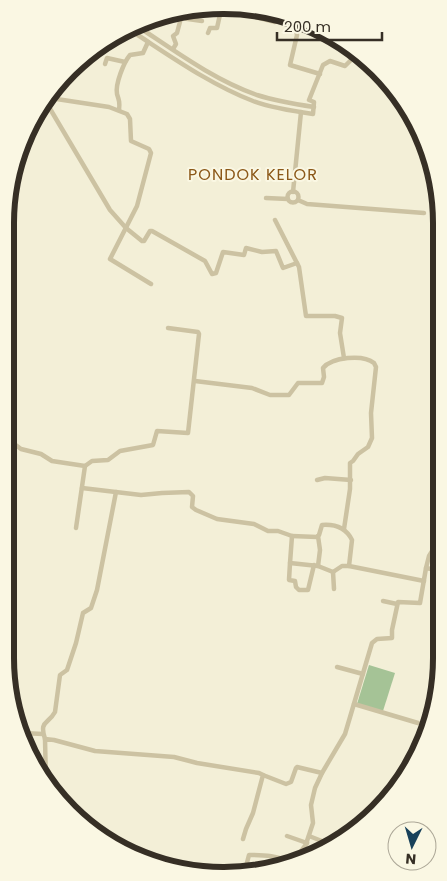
<svg xmlns="http://www.w3.org/2000/svg" width="447" height="881" viewBox="0 0 447 881" font-family="Poppins,sans-serif">
  <style>
    .green { fill: #a5c396 }
    .lines { fill: none; stroke-linecap: round; stroke-linejoin: round }
    .street { stroke: #ccc2a2; stroke-width: 4.5 }
    .labels { text-anchor: middle; dominant-baseline: central; stroke-width: 4; stroke-linejoin: round; paint-order: stroke }
    .quarter-label { font-size: 16px; letter-spacing: 1px; fill: #8b5818; stroke: #faf7e3 }
    .rim { fill: none; stroke: #362f25; stroke-width: 6 }
  </style>
  <rect width="100%" height="100%" fill="#f3efd7"/>
  <polygon class="green" points="369,665 395,673 383,711 357,704"/>
  <g class="lines">
    <g class="street">
      <path d="M 137,26 C 175,51 214,80 257,95 C 276,101 294,104 314,107"/>
      <path d="M 130,30 C 169,55 209,84 253,101 C 272,108 292,111 313,114 L 314,102 L 309,100 L 323,65 L 330,61 L 345,66 L 358,53"/>
      <polyline points="208,33 210,28 217,28 221,10 235,12 275,22 283,19 295,24 297,35 290,65 320,74"/>
      <polyline points="173,49 176,44 173,36 177,33 181,18 202,21"/>
      <polyline points="105,64 107,58 125,62"/>
      <polyline points="50,98 109,107 127,114 130,119 131,141 149,149 151,153 137,206 110,259 151,284"/>
      <polyline points="46,102 110,210 126,228 142,241 144,241 150,231 152,231 205,261 212,274 216,273 223,252 244,255 246,248 262,252 276,251 283,268 297,263"/>
      <path d="M 119,110 C 120,103 119,100 117,94 C 115,84 124,62 130,55 L 143,53 L 148,42"/>
      <circle cx="293" cy="197" r="5.5"/>
      <polyline points="293,192 301,112"/>
      <polyline points="266,198 288,199"/>
      <polyline points="298,200 307,204 424,213"/>
      <polyline points="275,220 299,267 306,316 335,316 342,318 340,333 344,358"/>
      <path d="M 195,381 L 252,388 L 270,395 L 289,395 L 298,383 L 322,383 L 324,377 L 323,368 C 332,357 363,354 374,363 L 376,367 L 371,413 L 372,438 L 368,447 L 358,454 L 353,461 L 350,463 L 350,489 L 344,529"/>
      <polyline points="5,437 21,449 41,454 52,461 85,466 76,528"/>
      <polyline points="85,466 92,461 108,460 120,451 153,445 157,431 188,433 199,334 198,332 168,328"/>
      <polyline points="317,480 325,478 351,480"/>
      <path d="M 82,488 L 141,495 L 162,493 L 189,492 L 193,496 L 192,507 L 196,510 L 217,519 L 254,524 L 268,531 L 278,531 L 292,536 L 317,537 L 319,535 L 322,525 C 335,524 346,528 352,540 L 349,566 L 424,581"/>
      <polyline points="292,536 290,563 318,566 333,572 342,566 349,566"/>
      <polyline points="290,563 289,580 295,581 296,587 299,590 308,590 314,565"/>
      <polyline points="318,566 320,550 318,536"/>
      <polyline points="426,568 429,556 441,537"/>
      <polyline points="333,572 334,589"/>
      <polyline points="383,601 397,604"/>
      <polyline points="337,667 363,674"/>
      <polyline points="354,704 418,723"/>
      <polyline points="22,733 43,734"/>
      <path d="M 45,739 C 39,720 48,725 55,712 L 60,675 L 67,670 L 76,643 L 83,613 L 91,608 L 97,590 L 116,492"/>
      <polyline points="263,775 286,784 291,782 296,768 297,767 322,773"/>
      <polyline points="46,782 45,739 54,740 95,751 174,757 197,763 259,773 263,775 253,813 246,829 243,839"/>
      <polyline points="287,836 307,843 307,841 313,823 311,805 315,788 322,773 345,734 372,643 377,639 392,638 392,630 398,602 420,603 426,568 441,571"/>
      <polyline points="309,836 332,845"/>
      <polyline points="293,862 307,843"/>
      <path d="M 244,874 L 249,855 C 267,855 276,856 292,862"/>
    </g>
  </g>
  <g class="labels">
    <g class="quarter-label">
      <text x="253" y="174">PONDOK KELOR</text>
    </g>
  </g>
  <path d="M0 0H447V881H0ZM223 14H224A209 209 0 0 1 433 223V658A209 209 0 0 1 224 867H223A209 209 0 0 1 14 658V223A209 209 0 0 1 223 14Z" fill="#faf7e3" fill-rule="evenodd"/>
  <path class="rim" d="M223 14H224A209 209 0 0 1 433 223V658A209 209 0 0 1 224 867H223A209 209 0 0 1 14 658V223A209 209 0 0 1 223 14Z"/>
  <g transform="translate(412 846) rotate(185)"><circle r="24" fill="#faf7e3" stroke="#aca797"/>
  <path d="M0-4L9 19L0 12L-9 19Z" fill="#18415a"/>
  <text y="-8" font-size="14" font-weight="bold" text-anchor="middle" fill="#362f25">N</text>
  </g>
  <path d="M277 32v8h105v-8" fill="none" stroke="#362f25" stroke-width="2.5"/>
  <text x="284" y="32" font-size="15" fill="#362f25" stroke="#faf7e3" stroke-width="4" paint-order="stroke">200 m</text>
</svg>
